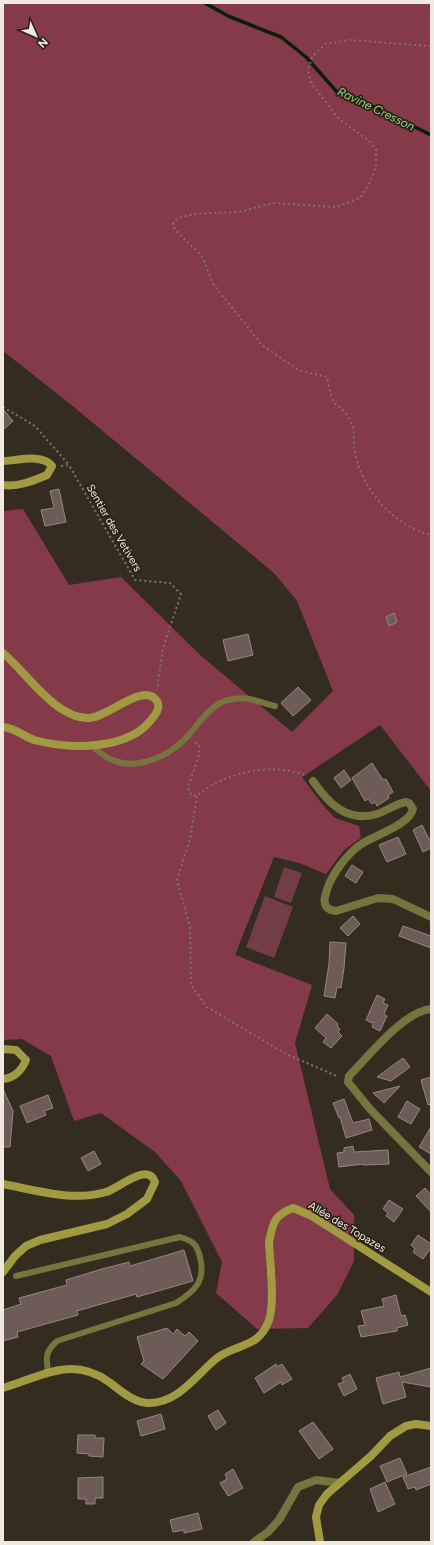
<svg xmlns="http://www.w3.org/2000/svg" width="434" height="1545" viewBox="0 0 434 1545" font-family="Figtree,sans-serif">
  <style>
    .green { fill: #733d46 }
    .forest { fill: #843a48 }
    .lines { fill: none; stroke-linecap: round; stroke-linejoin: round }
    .stream { stroke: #092002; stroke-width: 3.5 }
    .building { fill: #6c5c55; stroke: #98867f }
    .path { stroke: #7c746a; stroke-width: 2; stroke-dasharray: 2 3; stroke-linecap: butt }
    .service { stroke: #76743f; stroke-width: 6 }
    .minor { stroke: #76743f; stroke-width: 8 }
    .secondary { stroke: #a09b43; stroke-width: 8 }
    .labels { text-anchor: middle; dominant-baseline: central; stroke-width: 3.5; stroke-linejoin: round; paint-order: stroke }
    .street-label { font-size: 11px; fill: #efe9e1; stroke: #2b2216 }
    .water-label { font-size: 12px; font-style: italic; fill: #95d57f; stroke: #2b2216 }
  </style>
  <rect width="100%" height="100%" fill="#352c20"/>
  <g class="green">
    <polygon points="284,867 302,873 291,903 274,897"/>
    <polygon points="265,896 293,907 274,958 246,947"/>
  </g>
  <polygon class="forest" points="3,3 431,3 431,791 380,725 302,777 322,804 335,818 359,826 361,838 344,850 326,874 299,863 274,857 235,955 312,985 295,1043 330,1189 354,1215 354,1261 337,1295 308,1328 257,1329 216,1293 222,1262 181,1181 155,1152 101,1113 74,1121 51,1056 22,1039 3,1040 3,511 23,509 69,585 121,577 199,654 292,732 333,691 297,601 274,573 69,403 3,351"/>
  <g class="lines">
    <polyline class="stream" points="205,3 228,16 281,37 306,57 337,92 377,108 431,135"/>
  </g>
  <g class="building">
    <polygon points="3,409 13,421 3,430"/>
    <polygon points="59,489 66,522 45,526 41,510 54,508 50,491"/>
    <polygon points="394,613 397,622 389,626 386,617"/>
    <polygon points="248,634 253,655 228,661 223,640"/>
    <polygon points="298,687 311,700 293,716 281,703"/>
    <polygon points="372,763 383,780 386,779 393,792 388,795 389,798 377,806 375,802 372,804 368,799 365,801 352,778"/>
    <polygon points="344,770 351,780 341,788 334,778"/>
    <polygon points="422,825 431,843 431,848 423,852 413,830"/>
    <polygon points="398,837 406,854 387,862 379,845"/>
    <polygon points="352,865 363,872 356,883 345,876"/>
    <polygon points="353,916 360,924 348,936 340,928"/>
    <polygon points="403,926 431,936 431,948 399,936"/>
    <polygon points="330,942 346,943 344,968 341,988 337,987 335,998 324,996 329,964"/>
    <polygon points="377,995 385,999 383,1003 388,1005 384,1014 387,1016 380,1031 372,1027 374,1022 372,1023 366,1020"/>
    <polygon points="327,1014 338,1024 337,1026 340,1029 338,1032 342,1036 331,1048 323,1042 326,1038 315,1028"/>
    <polygon points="403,1058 410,1067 391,1081 377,1077"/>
    <polygon points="431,1077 431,1104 428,1105 421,1080"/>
    <polygon points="400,1086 384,1103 373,1093"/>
    <polygon points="3,1089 13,1111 10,1147 3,1147"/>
    <polygon points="48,1095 53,1108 44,1111 46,1115 27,1123 20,1106"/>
    <polygon points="344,1099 353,1123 369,1119 372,1130 346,1138 340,1117 339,1118 333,1103"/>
    <polygon points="407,1101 420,1109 411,1124 398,1117"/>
    <polygon points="431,1127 431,1154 419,1147"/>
    <polygon points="353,1146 354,1152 388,1150 389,1164 363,1165 363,1164 339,1167 337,1153 344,1152 344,1148"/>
    <polygon points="94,1151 101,1164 88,1171 81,1158"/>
    <polygon points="425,1188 431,1195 431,1212 416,1196"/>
    <polygon points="389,1200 403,1209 394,1222 386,1216 388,1213 383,1209"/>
    <polygon points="418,1235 431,1244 431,1248 423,1259 413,1252 415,1249 411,1245"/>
    <polygon points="184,1250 193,1281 137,1297 136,1294 77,1311 78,1315 17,1332 18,1337 3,1341 3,1310 21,1304 19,1298 67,1285 66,1280 102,1269 129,1262 130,1266"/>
    <polygon points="396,1295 401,1316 405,1315 408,1325 397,1328 397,1331 361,1337 358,1326 365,1325 361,1311 384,1306 382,1299"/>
    <polygon points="167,1328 173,1334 177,1329 185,1336 189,1332 198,1341 163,1379 141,1364 144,1361 137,1337"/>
    <polygon points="276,1364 277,1367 282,1364 292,1379 282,1385 281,1382 264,1393 255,1378"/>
    <polygon points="431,1368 431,1387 402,1382 406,1397 383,1404 376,1378 399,1372 400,1377"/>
    <polygon points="350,1374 357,1389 344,1396 338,1384 344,1382 342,1378"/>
    <polygon points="218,1410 226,1423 216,1430 208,1416"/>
    <polygon points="161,1414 165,1429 141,1436 137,1421"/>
    <polygon points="313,1422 333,1449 319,1459 299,1431"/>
    <polygon points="78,1435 95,1435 95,1438 104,1438 103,1457 89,1456 89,1454 77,1453"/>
    <polygon points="400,1458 407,1474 387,1482 380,1466"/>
    <polygon points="431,1467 431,1484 416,1490 415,1487 408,1489 403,1477"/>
    <polygon points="233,1469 243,1488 228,1496 220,1483 227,1479 225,1474"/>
    <polygon points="103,1477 103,1498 95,1498 95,1504 86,1504 86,1499 78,1499 78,1478"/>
    <polygon points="385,1482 395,1504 378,1512 370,1489"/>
    <polygon points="198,1513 202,1529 184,1533 184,1530 173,1532 170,1520"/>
  </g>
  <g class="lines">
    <g class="path">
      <path d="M 431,46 L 350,40 L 325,44 L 312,57 L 308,71 L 311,83 L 340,120 L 368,140 L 376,149 L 376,167 L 369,184 L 360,198 L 336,207 L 273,203 L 239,212 L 193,214 L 178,218 L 173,224 L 175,230 L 202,256 L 213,284 L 262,345 L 298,370 L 327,377 C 329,385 330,394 333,401 C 335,405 341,407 344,411 C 347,414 350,420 352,424 C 355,431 353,441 354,448 C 361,489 391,524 431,535"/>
      <polyline points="3,407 35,426 69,465"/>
      <polyline points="61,466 69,465 135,580 170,583 181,594 163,648 157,690"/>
      <path d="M 195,742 L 199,746 L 199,755 L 188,787 L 189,792 L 193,796 C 201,795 205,789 212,785 C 240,770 275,764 305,775"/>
      <polyline points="197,796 190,839 177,880 190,927 191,985 207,1007 286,1054 339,1077"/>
    </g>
    <g class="service">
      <path d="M 91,745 C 106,759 119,766 140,763 C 157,760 170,753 183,741 C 199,726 209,702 233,699 C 247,696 262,703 275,706"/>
      <path d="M 16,1276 L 180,1237 C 193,1241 197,1244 200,1257 C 206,1281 195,1291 176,1303 L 57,1341 C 45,1352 46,1357 48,1372"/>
    </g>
    <g class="minor">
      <path d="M 313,781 C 328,803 347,823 377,814 C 387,811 395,804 406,802 L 409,803 L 413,809 C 410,824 376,835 363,843 C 346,854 329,877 325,897 C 323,906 328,910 336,911 L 378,898 L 393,899 L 431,917"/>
      <path d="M 431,1009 C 404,1011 368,1057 349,1076 L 348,1082 L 370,1109 L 431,1172"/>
      <polyline points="254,1542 268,1532 279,1520 298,1487 316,1480 340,1483"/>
    </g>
    <g class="secondary">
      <path d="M 3,461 C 17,461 42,453 52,466 L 47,475 C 33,481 18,487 3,485"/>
      <path d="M 3,653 C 26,672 55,718 88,718 C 108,718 144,681 157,701 C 161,708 155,715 151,720 C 127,751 68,749 34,740 C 23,736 15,728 3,727"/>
      <path d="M 3,1049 L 16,1050 L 26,1060 C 22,1070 14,1078 3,1079"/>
      <path d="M 3,1184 C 35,1190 73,1202 106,1192 C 118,1189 148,1161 155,1182 L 147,1199 L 127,1214 L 107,1224 L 40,1240 L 26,1246 L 15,1256 L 3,1272"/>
      <path d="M 3,1388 C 41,1377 71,1355 109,1382 C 120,1390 134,1403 148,1403 C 178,1404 197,1374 217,1358 C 237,1343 259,1349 269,1320 C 275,1303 270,1262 269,1242 C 273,1223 274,1215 293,1208 L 310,1215 L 431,1292"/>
      <polyline points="320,1542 316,1517 319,1505 327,1494 371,1456 390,1436 406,1426 416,1424 431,1426"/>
    </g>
  </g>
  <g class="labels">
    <g class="street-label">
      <text transform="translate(114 528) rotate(60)">Sentier des Vetivers</text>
      <text transform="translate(347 1227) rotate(31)">Allée des Topazes</text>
    </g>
    <g class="water-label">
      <text transform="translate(376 109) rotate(26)">Ravine Cresson</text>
    </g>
  </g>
  <rect width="434" height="1545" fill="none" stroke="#efe9e1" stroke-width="8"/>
  <g transform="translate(36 36) rotate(135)" stroke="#2b2216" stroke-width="3" paint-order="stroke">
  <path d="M0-3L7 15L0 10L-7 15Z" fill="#efe9e1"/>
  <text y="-6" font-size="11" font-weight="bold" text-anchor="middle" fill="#efe9e1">N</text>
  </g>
</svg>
